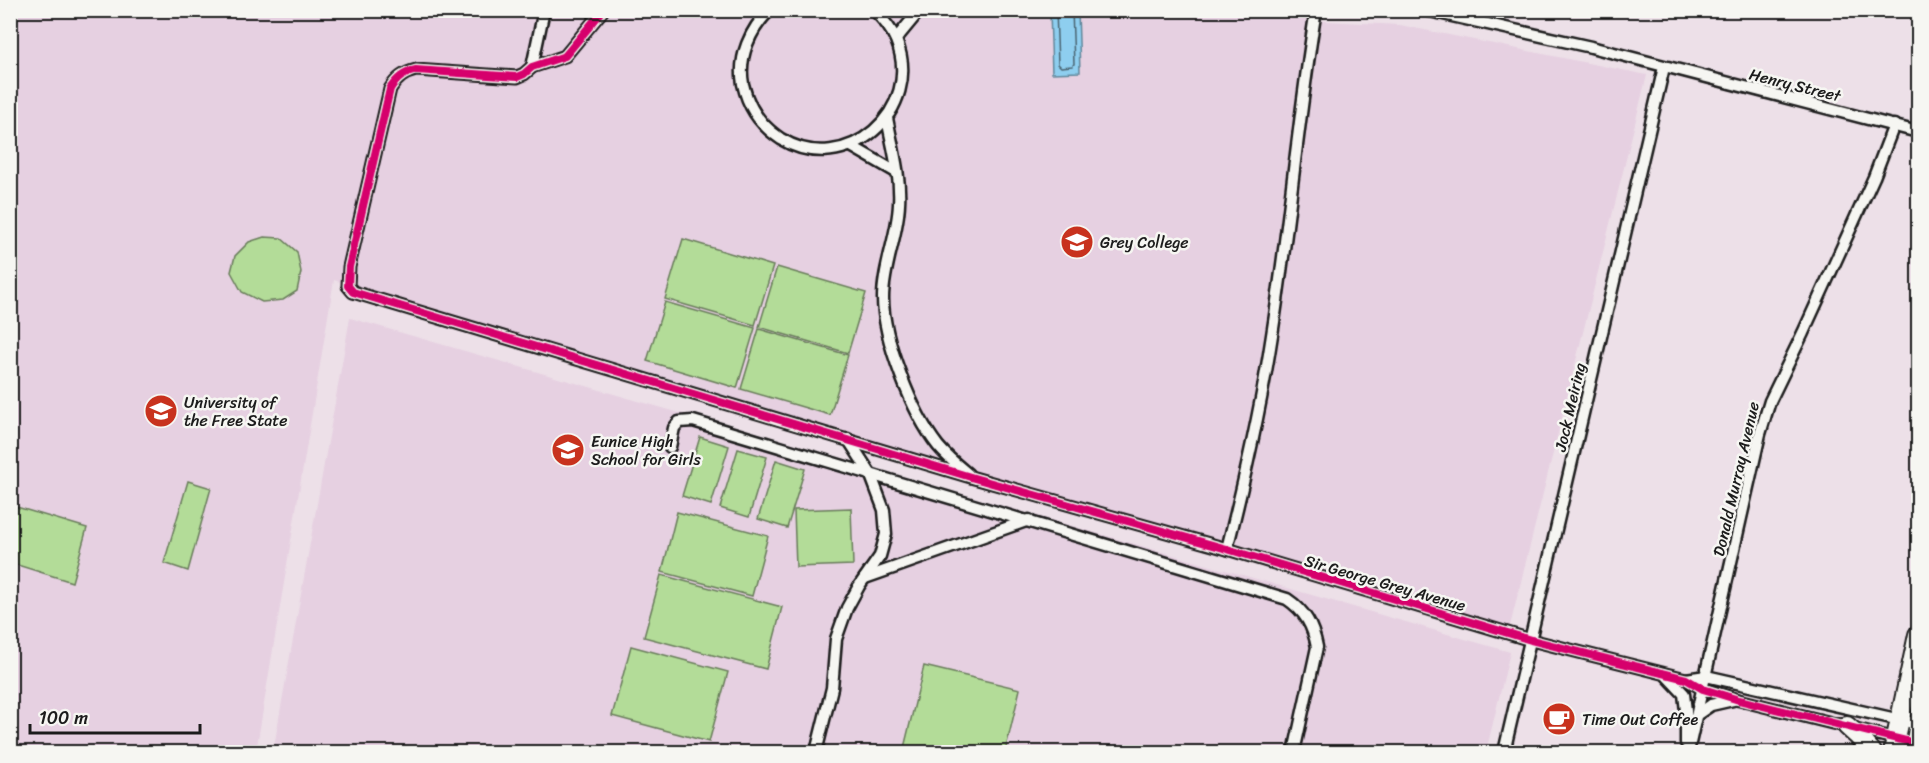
<svg xmlns="http://www.w3.org/2000/svg" width="1929" height="763" viewBox="0 0 1929 763" font-family="Sriracha,sans-serif">
  <style>
    .built { fill: #e6d0e1 }
    .green { fill: #b3dc98; stroke: #687c5a; stroke-width: 1.5 }
    .water { fill: #8eceef; stroke: #60879b; stroke-width: 1.5 }
    .lines { fill: none; stroke-linecap: round; stroke-linejoin: round }
    .shore { stroke: #4a6370; stroke-width: 1.5 }
    .minor-casing { stroke: #1c1c1c; stroke-width: 15 }
    .trunk-casing { stroke: #1c1c1c; stroke-width: 22 }
    .minor { stroke: #f6f6f2; stroke-width: 10 }
    .trunk { stroke: #f6f6f2; stroke-width: 18 }
    .cycleway-casing { stroke: #f6f6f2; stroke-width: 11 }
    .cycleway { stroke: #d6006c; stroke-width: 8 }
    .labels { text-anchor: middle; dominant-baseline: central; stroke-width: 5; stroke-linejoin: round; paint-order: stroke }
    .street-label { font-size: 16px; fill: #1c1c1c; stroke: #f6f6f2 }
    .poi-label { font-size: 16px; fill: #1c1c1c; stroke: #f6f6f2; text-anchor: start }
  </style>
  <rect width="100%" height="100%" fill="#ede0e8"/>
  <filter id="ink" filterUnits="userSpaceOnUse"><feTurbulence type="fractalNoise" baseFrequency=".0167" numOctaves="2"/><feDisplacementMap in="SourceGraphic" scale="12" xChannelSelector="R" yChannelSelector="G"/><feConvolveMatrix kernelMatrix="1 2 1 2 8 2 1 2 1" color-interpolation-filters="sRGB"/></filter>
  <g filter="url(#ink)">
    <g class="built">
      <polygon points="1307,10 1306,20 1400,25 1647,75 1508,634 977,484 334,280 256,752 11,752 10,11"/>
      <polygon points="350,318 1510,652 1486,752 273,752"/>
    </g>
    <g class="green">
      <polygon points="264,237 281,238 297,252 301,272 297,291 283,300 262,302 242,292 231,272 235,256 249,242"/>
      <polygon points="683,239 773,266 755,325 665,299"/>
      <polygon points="777,267 866,293 848,353 759,327"/>
      <polygon points="665,302 755,328 737,388 647,361"/>
      <polygon points="759,329 848,355 830,415 741,389"/>
      <polygon points="700,437 729,446 711,505 682,496"/>
      <polygon points="738,449 767,457 749,517 720,508"/>
      <polygon points="776,460 805,469 787,528 758,519"/>
      <polygon points="188,481 211,488 188,571 164,563"/>
      <polygon points="10,505 87,528 72,582 11,563"/>
      <polygon points="851,508 853,565 796,567 794,510"/>
      <polygon points="677,512 768,536 752,596 662,572"/>
      <polygon points="661,575 782,607 766,669 644,637"/>
      <polygon points="631,646 728,672 709,742 612,716"/>
      <polygon points="924,666 1020,689 1005,752 903,752"/>
    </g>
    <polygon class="water" points="1050,11 1078,11 1080,72 1052,73"/>
    <g class="lines">
      <polyline class="shore" points="1056,10 1058,64 1061,67 1072,66 1074,64 1072,10"/>
      <g class="minor-casing">
        <g id="minor">
          <path d="M 603,10 L 565,56 L 532,67 L 524,74 L 517,77 L 416,70 C 404,73 397,78 390,89 L 349,267 L 348,286 L 353,292 L 974,478 L 1227,549 L 1531,640 L 1686,679 L 1703,689 L 1739,700 L 1901,740"/>
          <path d="M 770,10 C 750,29 738,57 743,84 C 748,107 761,126 781,139 C 846,179 925,110 896,40 C 891,28 883,19 874,10"/>
          <polyline points="1425,10 1591,47 1918,132"/>
          <polyline points="875,11 901,10"/>
          <polyline points="896,39 920,10"/>
          <polyline points="532,67 544,10"/>
          <path d="M 887,118 C 892,145 901,176 899,204 C 898,235 883,266 883,298 C 883,339 912,413 938,446 C 947,457 957,465 968,474"/>
          <polyline points="851,146 896,172"/>
          <path d="M 670,447 L 674,428 L 679,422 L 693,421 L 1287,599 C 1305,611 1313,626 1317,647 L 1294,752"/>
          <path d="M 1227,549 C 1245,478 1261,408 1272,335 C 1289,227 1298,118 1316,10"/>
          <polyline points="865,578 1029,520"/>
          <polyline points="1667,676 1684,694 1686,711 1686,743"/>
          <polyline points="1686,679 1706,676 1918,724"/>
          <polyline points="1698,714 1711,705 1733,700"/>
          <polyline points="816,752 832,688 836,639 847,608 859,586 880,556 886,534 884,510 870,473 848,439"/>
          <polyline points="1504,752 1664,67"/>
          <polyline points="1688,752 1760,434 1770,401 1803,333 1874,177 1894,125"/>
        </g>
      </g>
      <g class="trunk-casing">
        <g id="trunk">
          <polyline points="1847,726 1858,736 1872,752"/>
          <polyline points="1893,752 1918,635"/>
          <polyline points="1914,752 1918,729"/>
        </g>
      </g>
      <use href="#minor" class="minor"/>
      <use href="#trunk" class="trunk"/>
      <g class="cycleway-casing">
        <path id="cycleway" d="M 603,10 L 565,56 L 532,67 L 524,74 L 517,77 L 416,70 C 404,73 397,78 390,89 L 349,267 L 348,286 L 353,292 L 974,478 L 1227,549 L 1531,640 L 1686,679 L 1703,689 L 1739,700 L 1918,744"/>
      </g>
      <use href="#cycleway" class="cycleway"/>
    </g>
  </g>
  <defs>
    <g id="university-disc" transform="scale(1.725)"><circle r="9.5" fill="#c8321e" stroke="#f6f6f2"/><path d="M0-5L7-2L0 1L-7-2ZM-4 1L0 2.5L4 1V4Q0 6-4 4Z" fill="#fff"/></g>
    <g id="school-disc" transform="scale(1.725)"><circle r="9.5" fill="#c8321e" stroke="#f6f6f2"/><path d="M0-5L7-2L0 1L-7-2ZM-4 1L0 2.5L4 1V4Q0 6-4 4Z" fill="#fff"/></g>
    <g id="cafe-disc" transform="scale(1.725)"><circle r="9.5" fill="#c8321e" stroke="#f6f6f2"/><path d="M-5.5-4.5H6V0H3Q3 3.5 0 3.5H-2.5Q-5.5 3.5-5.5 0ZM3-3.2v2h1.7v-2ZM-6 4.5H4V6H-6Z" fill="#fff"/></g>
  </defs>
  <g fill-rule="evenodd">
    <use href="#university-disc" x="1077" y="242"/>
    <use href="#university-disc" x="161" y="411"/>
    <use href="#school-disc" x="568" y="450"/>
    <use href="#cafe-disc" x="1559" y="719"/>
  </g>
  <g class="labels">
    <g class="street-label">
      <text transform="translate(1795 85) rotate(14)">Henry Street</text>
      <text transform="translate(1570 407) rotate(-77)">Jock Meiring</text>
      <text transform="translate(1736 479) rotate(-77)">Donald Murray Avenue</text>
      <text transform="translate(1385 583) rotate(16)">Sir George Grey Avenue</text>
    </g>
    <g class="poi-label">
      <text x="1100" y="242">Grey College</text>
      <text x="184" y="402">University of<tspan x="184" dy="18">the Free State</tspan></text>
      <text x="591" y="441">Eunice High<tspan x="591" dy="18">School for Girls</tspan></text>
      <text x="1582" y="719">Time Out Coffee</text>
    </g>
  </g>
  <rect width="1929" height="763" fill="none" stroke="#f6f6f2" stroke-width="36"/>
  <rect x="18" y="18" width="1893" height="727" fill="none" stroke="#1c1c1c" stroke-width="2" filter="url(#ink)"/>
  <path d="M30 724v9h170v-9" fill="none" stroke="#1c1c1c" stroke-width="3"/>
  <text x="39" y="724" font-size="18" fill="#1c1c1c" stroke="#f6f6f2" stroke-width="4.5" paint-order="stroke">100 m</text>
</svg>
